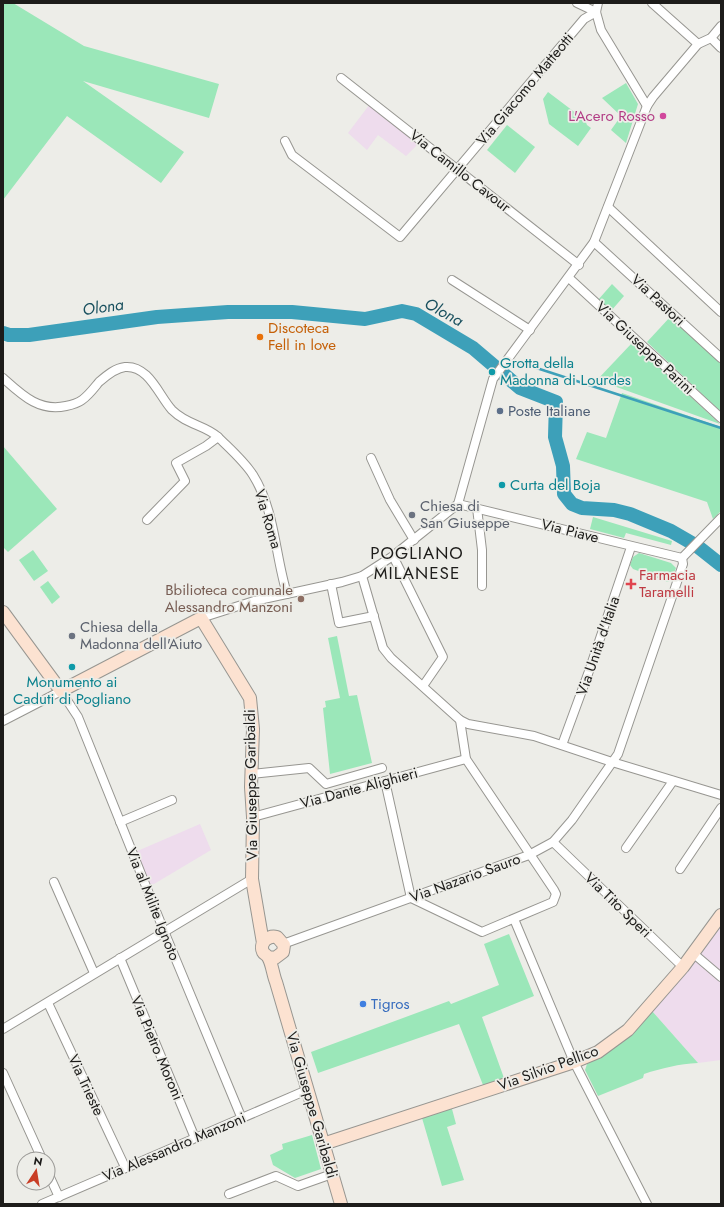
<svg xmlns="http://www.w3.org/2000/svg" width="724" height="1207" viewBox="0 0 724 1207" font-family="Jost,sans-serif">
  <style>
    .industrial { fill: #eedced }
    .green { fill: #9be7b9 }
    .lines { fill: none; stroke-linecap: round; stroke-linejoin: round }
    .stream { stroke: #3da0b9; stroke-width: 2.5 }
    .river { stroke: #3da0b9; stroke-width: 14 }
    .street-casing { stroke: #979691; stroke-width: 10 }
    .secondary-casing { stroke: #979691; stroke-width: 14 }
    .street { stroke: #fff; stroke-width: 8 }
    .secondary { stroke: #fce2d1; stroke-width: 12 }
    .hotel-dot { fill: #d1479c; stroke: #edede8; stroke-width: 1.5 }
    .food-dot { fill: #e8710a; stroke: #edede8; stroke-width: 1.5 }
    .culture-dot { fill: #0f9aa8; stroke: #edede8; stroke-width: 1.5 }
    .service-dot { fill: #5c6f8a; stroke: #edede8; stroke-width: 1.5 }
    .worship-dot { fill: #6b7280; stroke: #edede8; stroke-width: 1.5 }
    .health-dot { fill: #e0444e; stroke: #edede8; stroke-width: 1.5 }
    .education-dot { fill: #8d6e63; stroke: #edede8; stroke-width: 1.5 }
    .shop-dot { fill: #3f7fe0; stroke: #edede8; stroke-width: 1.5 }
    .labels { text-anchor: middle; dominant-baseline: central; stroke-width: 3.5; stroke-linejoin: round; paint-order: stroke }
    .street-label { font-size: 15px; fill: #1d1c1a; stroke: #edede8 }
    .hotel-label { font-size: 15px; fill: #b23c85; stroke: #edede8; text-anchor: end }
    .food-label { font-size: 15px; fill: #c56008; stroke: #edede8; text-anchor: start }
    .culture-label { font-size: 15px; fill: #0d838f; stroke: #edede8; text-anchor: start }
    .service-label { font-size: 15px; fill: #4e5e75; stroke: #edede8; text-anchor: start }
    .worship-label { font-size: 15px; fill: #5b616d; stroke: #edede8; text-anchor: start }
    .health-label { font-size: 15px; fill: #be3a42; stroke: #edede8; text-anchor: start }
    .education-label { font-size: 15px; fill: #785e54; stroke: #edede8; text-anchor: end }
    .shop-label { font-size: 15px; fill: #366cbe; stroke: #edede8; text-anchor: start }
    .water-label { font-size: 16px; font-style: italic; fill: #19505e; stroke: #edede8 }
    .quarter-label { font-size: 17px; letter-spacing: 1px; fill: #1d1c1a; stroke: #edede8 }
  </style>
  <rect width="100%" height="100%" fill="#edede8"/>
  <g class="industrial">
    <polygon points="370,104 419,143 406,156 378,135 367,150 348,133"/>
    <polygon points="200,824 211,850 149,887 135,852"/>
    <polygon points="721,924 721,1060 698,1063 652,1011"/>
  </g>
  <g class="green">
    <polygon points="3,3 13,3 84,46 219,84 209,118 83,81 184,152 161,183 67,116 3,200"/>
    <polygon points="626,83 638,104 626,143 611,130 621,116 602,98"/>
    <polygon points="548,92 585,120 587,125 591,128 578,146 549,124 543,99"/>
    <polygon points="507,125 535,147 515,173 487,150"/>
    <polygon points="612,284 624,296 611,311 598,300"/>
    <polygon points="671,316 721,364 721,412 647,342"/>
    <polygon points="632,343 633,343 720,424 597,380"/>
    <polygon points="622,393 721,427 721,511 713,519 707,502 576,459 587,432 606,438"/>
    <polygon points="3,446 57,509 8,552 3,547"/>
    <polygon points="593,517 672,541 671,545 626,533 624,538 590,529"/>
    <polygon points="33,550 48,571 34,581 19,560"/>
    <polygon points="639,553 671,563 676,568 671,580 668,582 633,569 630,565 633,557"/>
    <polygon points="48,581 60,597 52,604 40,587"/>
    <polygon points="337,636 349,696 357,695 372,763 330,774 323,708 326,707 325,701 340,698 328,638"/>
    <polygon points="509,934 534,996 482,1017 504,1078 483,1085 459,1024 318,1073 311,1052 449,1001 451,1004 499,985 484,944"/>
    <path d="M 652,1011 L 698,1063 C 679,1064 662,1068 644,1074 L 643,1078 L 598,1096 L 585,1070 L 587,1064 L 623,1042 Z"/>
    <polygon points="450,1108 452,1109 456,1124 447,1127 464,1180 442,1186 422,1118"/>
    <polygon points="312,1135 321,1169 295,1178 273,1165 270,1155 283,1149 282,1144"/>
  </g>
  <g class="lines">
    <polyline class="stream" points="515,361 721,428"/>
    <polyline class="river" points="3,333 9,335 29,335 157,317 228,312 292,312 365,319 402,311 416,314 473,348 520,388 556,402 555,437 563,466 564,494 572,504 582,508 614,510 630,514 671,531 697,546 721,565"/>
    <g class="street-casing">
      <g id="street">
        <polyline points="577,3 596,12"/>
        <polyline points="598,3 596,12 601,30 647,106"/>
        <polyline points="652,3 698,44"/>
        <polyline points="711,38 721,48"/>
        <polyline points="341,78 579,265"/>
        <polyline points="285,141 292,155 400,237 584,19 596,12"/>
        <polyline points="608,207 721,312"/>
        <polyline points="594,242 721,358"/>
        <polyline points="569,278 721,418"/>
        <polyline points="452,280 530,330"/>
        <path d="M 3,378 C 22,395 39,412 66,406 C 71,405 78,403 82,400 C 89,395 94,388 99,382 C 106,376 115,368 125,367 C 149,365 159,396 172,410 C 187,425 205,425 218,437 C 230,449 244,461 253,475 C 275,510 275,555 287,594"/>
        <polyline points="371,458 390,500 414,540"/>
        <polyline points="458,504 682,558"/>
        <polyline points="477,508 482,550 482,586"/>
        <polyline points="147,520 185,481 176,463 206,446 218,437"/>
        <polyline points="393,556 443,657 423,686"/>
        <polyline points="682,558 721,518"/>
        <polyline points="362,576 383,648 391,658 460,720 466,759 554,890 556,894 553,902 482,932 411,898 385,781"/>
        <polyline points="331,584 339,623 374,616"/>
        <polyline points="201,618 254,601 342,582 362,576 393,556 458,504 493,379 594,242 647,106 653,97 698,44 711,38 721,26"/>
        <polyline points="460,720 468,724 534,736 612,762 721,795"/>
        <polyline points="3,721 61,691 78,717 164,931 242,1119"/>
        <polyline points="562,745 588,674 631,547"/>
        <polyline points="252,774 309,768 326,784 382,768"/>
        <polyline points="253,817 466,759"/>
        <polyline points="120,822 172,800"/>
        <polyline points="553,842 683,967"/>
        <polyline points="626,848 673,781"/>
        <polyline points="680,869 721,808"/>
        <polyline points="54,882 94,973"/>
        <polyline points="514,919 574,1062 647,1204"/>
        <polyline points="283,944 529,855 553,842 572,820 618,754 675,588 683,564 682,558"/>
        <polyline points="694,954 721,977"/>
        <polyline points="120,958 195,1138"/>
        <polyline points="48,1003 125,1167"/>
        <polyline points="3,1029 252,879"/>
        <polyline points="3,1073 42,1159"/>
        <polyline points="48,1173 59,1197"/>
        <polyline points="229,1194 276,1176 298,1186 332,1174"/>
        <polyline points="42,1204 307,1090"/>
      </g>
    </g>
    <g class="secondary-casing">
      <g id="secondary">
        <polyline points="3,612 61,691 201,618 250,698 253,729 251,787 253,817 252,879 263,943"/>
        <path d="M 268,957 L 275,958 L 283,952 L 284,945 L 277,937 C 268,935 259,943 263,952 C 264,954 267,955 268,957 C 272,963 273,975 276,982 L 341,1204"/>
        <polyline points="323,1144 574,1062 598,1052 628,1030 683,967 721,915"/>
      </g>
    </g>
    <use href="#street" class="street"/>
    <use href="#secondary" class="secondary"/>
  </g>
  <circle class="hotel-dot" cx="663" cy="116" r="4"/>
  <circle class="food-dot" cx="260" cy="337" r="4"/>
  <g class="culture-dot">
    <circle cx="492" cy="372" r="4"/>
    <circle cx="502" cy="485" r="4"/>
    <circle cx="72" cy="667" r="4"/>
  </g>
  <circle class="service-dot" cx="500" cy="411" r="4"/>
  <g class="worship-dot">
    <circle cx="412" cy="515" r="4"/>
    <circle cx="72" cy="636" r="4"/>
  </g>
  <path class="health-dot" d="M629 578h4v4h4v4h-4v4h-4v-4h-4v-4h4z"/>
  <circle class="education-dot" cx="301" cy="599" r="4"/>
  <circle class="shop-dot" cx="363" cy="1004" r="4"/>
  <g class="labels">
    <g class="street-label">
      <text transform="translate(525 89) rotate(-50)">Via Giacomo Matteotti</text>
      <text transform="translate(460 171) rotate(38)">Via Camillo Cavour</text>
      <text transform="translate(658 300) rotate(43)">Via Pastori</text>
      <text transform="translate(645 348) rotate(43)">Via Giuseppe Parini</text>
      <text transform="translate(268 519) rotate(73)">Via Roma</text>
      <text transform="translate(570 531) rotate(14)">Via Piave</text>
      <text transform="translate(598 646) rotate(-71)">Via Unità d'Italia</text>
      <text transform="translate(251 785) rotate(-91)">Via Giuseppe Garibaldi</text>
      <text transform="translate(359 788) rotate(-15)">Via Dante Alighieri</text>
      <text transform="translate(465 878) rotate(-20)">Via Nazario Sauro</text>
      <text transform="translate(153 904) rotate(68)">Via al Milite Ignoto</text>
      <text transform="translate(618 905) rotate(44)">Via Tito Speri</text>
      <text transform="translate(157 1048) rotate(67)">Via Pietro Moroni</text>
      <text transform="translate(548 1068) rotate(-20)">Via Silvio Pellico</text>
      <text transform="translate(86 1085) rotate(65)">Via Trieste</text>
      <text transform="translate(312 1105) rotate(74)">Via Giuseppe Garibaldi</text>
      <text transform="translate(174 1147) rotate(-23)">Via Alessandro Manzoni</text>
    </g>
    <g class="hotel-label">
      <text x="655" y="116">L'Acero Rosso</text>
    </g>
    <g class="food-label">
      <text x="268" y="328">Discoteca<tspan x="268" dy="17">Fell in love</tspan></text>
    </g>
    <g class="culture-label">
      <text x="500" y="363">Grotta della<tspan x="500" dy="17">Madonna di Lourdes</tspan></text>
      <text x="510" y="485">Curta del Boja</text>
      <text x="72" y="682" text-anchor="middle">Monumento ai<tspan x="72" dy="17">Caduti di Pogliano</tspan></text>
    </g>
    <g class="service-label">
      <text x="508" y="411">Poste Italiane</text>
    </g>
    <g class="worship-label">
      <text x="420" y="506">Chiesa di<tspan x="420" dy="17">San Giuseppe</tspan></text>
      <text x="80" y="627">Chiesa della<tspan x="80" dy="17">Madonna dell'Aiuto</tspan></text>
    </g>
    <g class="health-label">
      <text x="639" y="575">Farmacia<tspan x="639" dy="17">Taramelli</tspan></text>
    </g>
    <g class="education-label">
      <text x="293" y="590">Bbilioteca comunale<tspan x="293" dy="17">Alessandro Manzoni</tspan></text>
    </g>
    <g class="shop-label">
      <text x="371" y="1004">Tigros</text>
    </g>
    <g class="water-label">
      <text transform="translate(103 307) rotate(-8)">Olona</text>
      <text transform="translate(444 312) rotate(29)">Olona</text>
    </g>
    <g class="quarter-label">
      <text x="417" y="553">POGLIANO<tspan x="417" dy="20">MILANESE</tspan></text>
    </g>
  </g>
  <rect width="724" height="1207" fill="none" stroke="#1d1c1a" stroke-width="8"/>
  <g transform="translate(36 1171) rotate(12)"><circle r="19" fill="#edede8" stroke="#9a9996"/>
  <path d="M0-3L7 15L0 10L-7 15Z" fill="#c93d25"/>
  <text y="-6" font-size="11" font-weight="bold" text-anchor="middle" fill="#1d1c1a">N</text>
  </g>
</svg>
